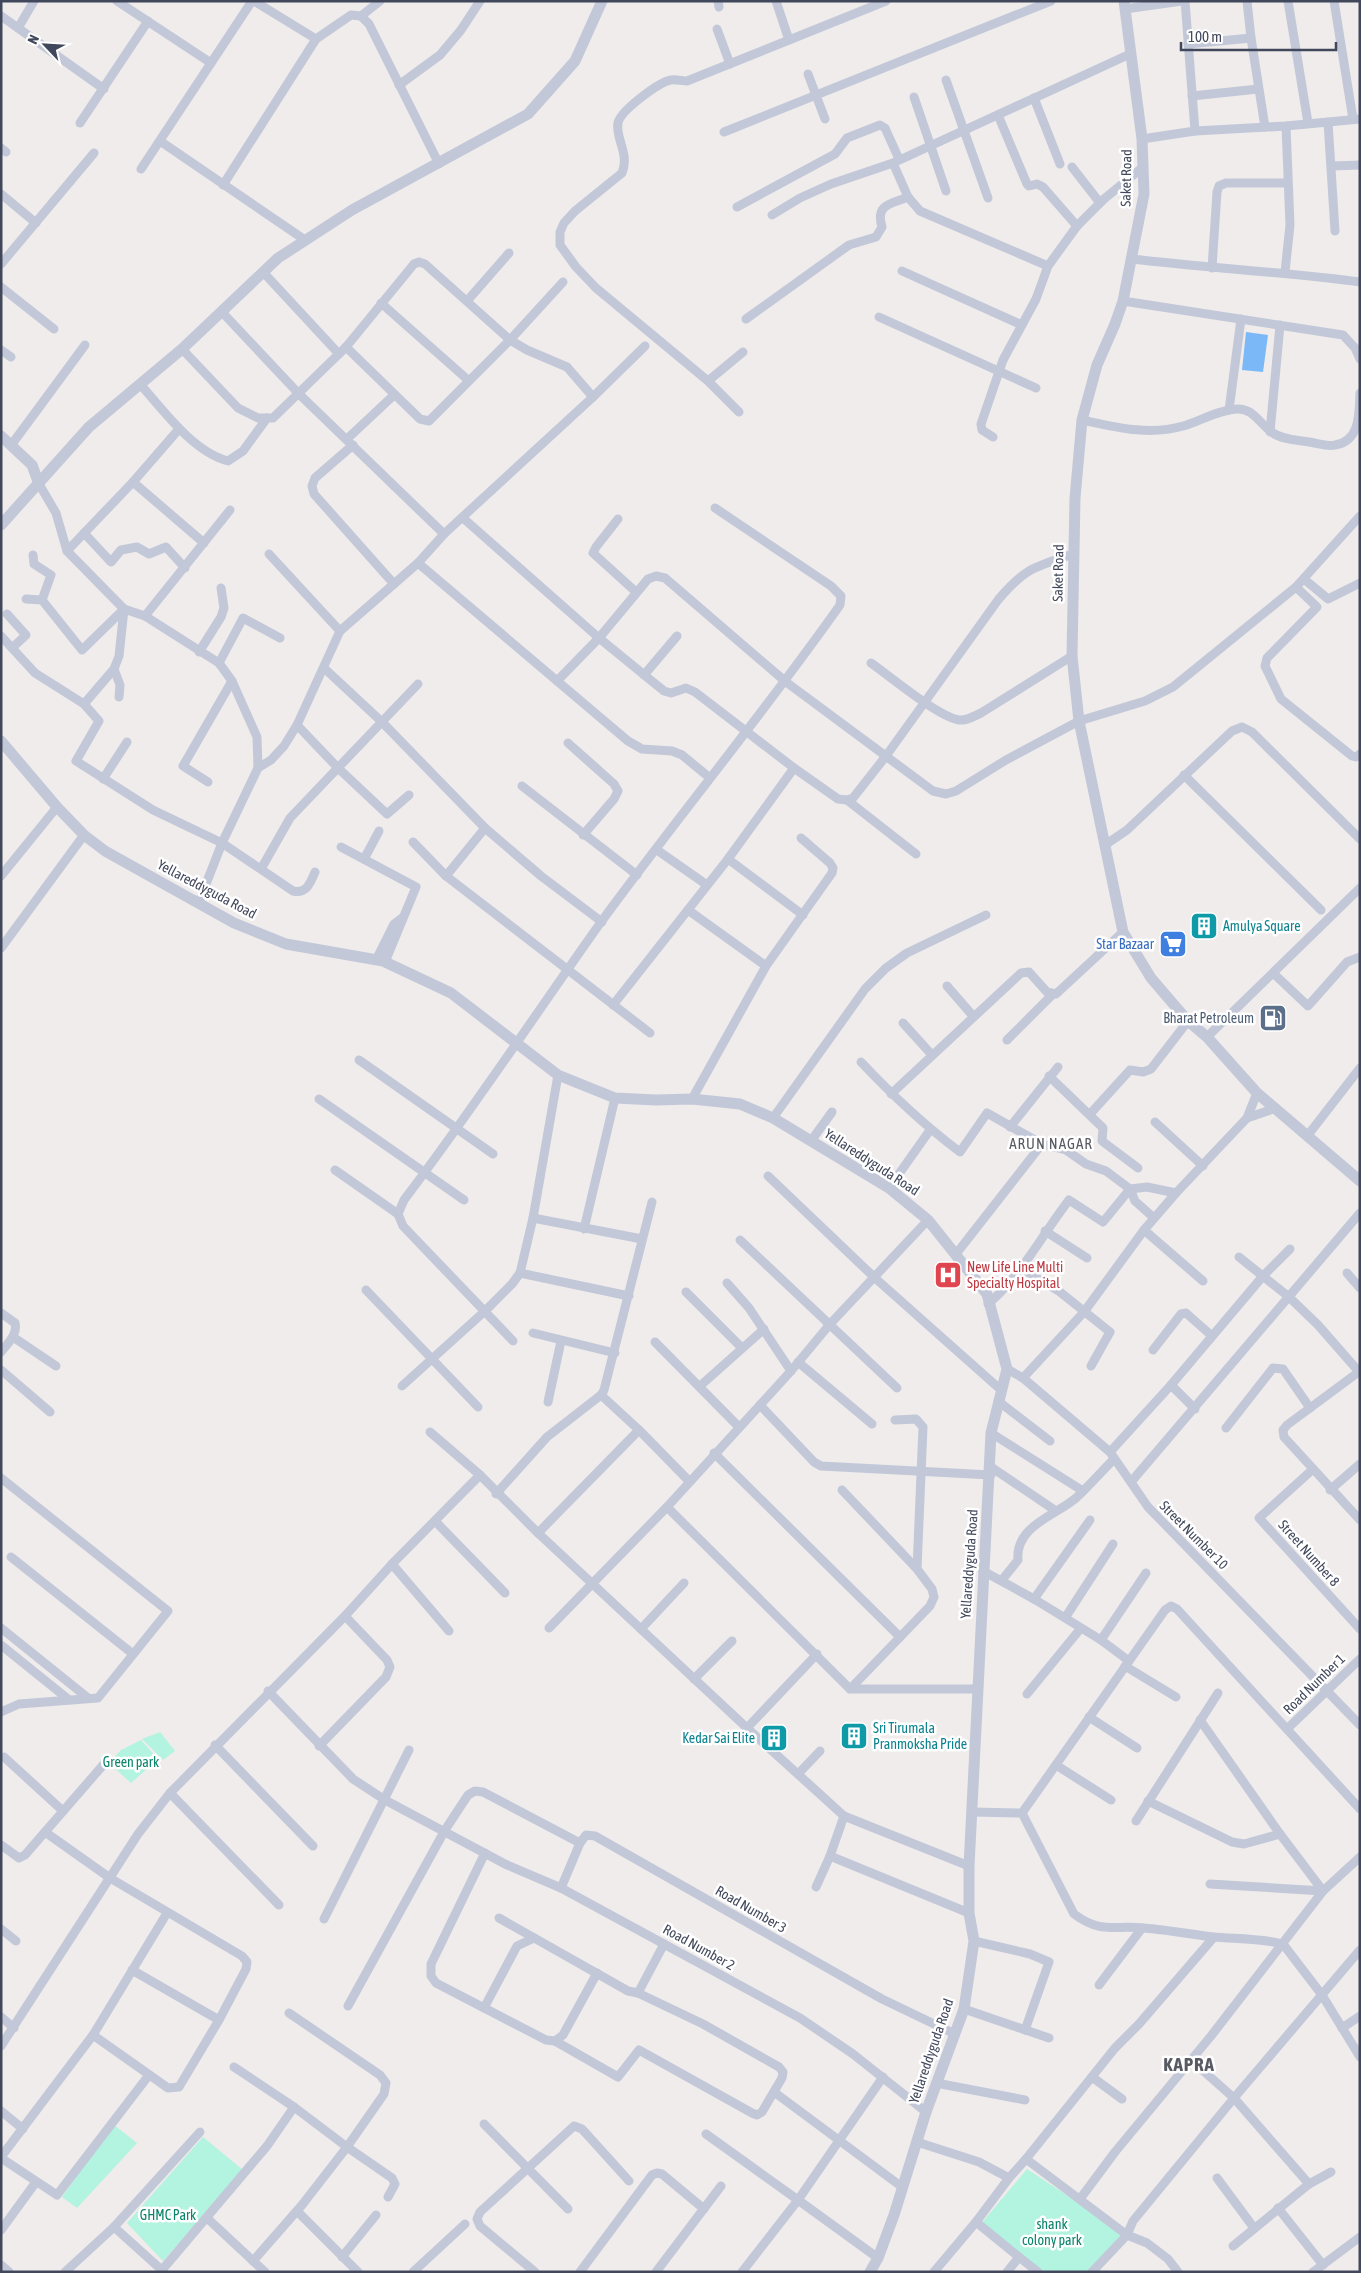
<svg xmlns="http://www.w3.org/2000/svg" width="1361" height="2273" viewBox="0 0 1361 2273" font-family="'Asap Condensed',sans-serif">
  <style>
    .green { fill: #b2f4df }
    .water { fill: #7ab8f7 }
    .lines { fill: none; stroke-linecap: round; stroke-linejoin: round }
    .minor { stroke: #c3c8d9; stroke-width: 9 }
    .tertiary { stroke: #c3c8d9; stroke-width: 11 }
    .labels { text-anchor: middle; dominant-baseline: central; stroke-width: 5; stroke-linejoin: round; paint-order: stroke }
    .street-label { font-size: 14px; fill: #42485b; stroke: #fff }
    .culture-label { font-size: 14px; fill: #0d838f; stroke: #fff; text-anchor: start }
    .shop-label { font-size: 14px; fill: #366cbe; stroke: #fff; text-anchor: end }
    .service-label { font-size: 14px; fill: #4e5e75; stroke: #fff; text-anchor: end }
    .health-label { font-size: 14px; fill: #be3a42; stroke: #fff; text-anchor: start }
    .park-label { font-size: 14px; fill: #0b846b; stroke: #fff }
    .neighbourhood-label { font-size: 15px; letter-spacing: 1px; fill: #585962; stroke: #fff }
    .district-label { font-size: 19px; font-weight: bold; letter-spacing: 1px; fill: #585962; stroke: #fff }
  </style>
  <rect width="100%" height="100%" fill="#efeceb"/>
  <g class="green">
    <polygon points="160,1732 175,1751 163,1760 142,1739"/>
    <polygon points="141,1740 158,1759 131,1783 109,1763 121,1750"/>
    <polygon points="114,2125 137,2143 77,2208 62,2197"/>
    <polygon points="203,2137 243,2170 163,2261 127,2223"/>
    <polygon points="1027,2169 1127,2235 1088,2272 1038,2272 980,2225"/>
  </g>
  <polygon class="water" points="1246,332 1268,335 1263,372 1242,370"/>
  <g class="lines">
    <g class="minor">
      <polyline points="117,1 211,63"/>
      <polyline points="254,1 316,39"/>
      <polyline points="718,1 719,7"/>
      <polyline points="776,1 789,40"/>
      <polyline points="1185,1 1195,131"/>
      <polyline points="1247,1 1251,38 1265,127"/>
      <polyline points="1288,1 1308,123"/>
      <polyline points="1334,1 1353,119"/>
      <polyline points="1125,9 1182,1"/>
      <polyline points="1,16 104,89"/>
      <polyline points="361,16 369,24 439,164"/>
      <polyline points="18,28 34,1"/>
      <polyline points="717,29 730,64"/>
      <polyline points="1188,44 1251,38"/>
      <polyline points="808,74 825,119"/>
      <polyline points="946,80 988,198"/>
      <polyline points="399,85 440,55 461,30 480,1"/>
      <polyline points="1192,96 1258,89"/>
      <polyline points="914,97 946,191"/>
      <polyline points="1034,98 1060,164"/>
      <polyline points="998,115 1027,184 1029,186 1037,184 1043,187 1077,226"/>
      <polyline points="1328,122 1335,231"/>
      <polyline points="80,123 148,21"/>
      <polyline points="724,132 1051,1"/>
      <polyline points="1142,139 1195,131 1286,126 1360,119"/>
      <polyline points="160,141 305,240"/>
      <polyline points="1,148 6,152"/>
      <polyline points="893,163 908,197 920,211 1048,266"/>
      <polyline points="1332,166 1360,165"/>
      <polyline points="1072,167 1100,203"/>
      <polyline points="141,169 252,1"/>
      <polyline points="223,185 316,39 351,15 361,16 380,1"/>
      <polyline points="1,194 36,223"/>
      <polyline points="737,207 835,154 847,138 880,125 885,128 899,159"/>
      <polyline points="772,215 800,198 831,184 893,163 1130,54"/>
      <path d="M 1132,259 C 1208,268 1284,272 1360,282"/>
      <polyline points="1,264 94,153"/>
      <polyline points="1212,268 1217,192 1219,186 1226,183 1287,183"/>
      <polyline points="902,271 1022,325"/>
      <polyline points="263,272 339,354"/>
      <polyline points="1285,272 1290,225 1286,126"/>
      <polyline points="1,287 54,329"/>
      <polyline points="467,301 509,253"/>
      <polyline points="1123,301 1343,335 1355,348 1360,359"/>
      <polyline points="381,303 468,380"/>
      <polyline points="221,311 299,394 444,534"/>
      <polyline points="879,317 1036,388"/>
      <path d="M 746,319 L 849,245 L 876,237 L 882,227 C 875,204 891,204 908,197"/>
      <polyline points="346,347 420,419 429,421 510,340 563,282"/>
      <polyline points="182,349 238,408 258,418 273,418 346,347 414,264 419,262 425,264 510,340 527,350 567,367 593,397"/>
      <polyline points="1,350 11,357"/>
      <polyline points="708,381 743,352"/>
      <path d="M 140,384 C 163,410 193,452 228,461 L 243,451 L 267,418"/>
      <polyline points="1229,410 1241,319"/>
      <path d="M 739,412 L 708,381 L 596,288 L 576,267 L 560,245 L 560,232 L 564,223 L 575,211 L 622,173 C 630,154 615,138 618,123 C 620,111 659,82 671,80 C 676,79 682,81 687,81 L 886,1"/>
      <path d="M 1082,420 C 1115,427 1149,436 1183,426 C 1201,421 1217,410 1237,409 C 1254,408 1260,425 1273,433 C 1283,440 1298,440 1309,442 C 1317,443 1328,447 1335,445 C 1361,441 1359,412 1360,393"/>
      <polyline points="1270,432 1280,325"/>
      <polyline points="993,437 982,430 981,424 1003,360 1036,299 1048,266 1077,226 1104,199 1143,167"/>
      <polyline points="347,439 394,395"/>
      <polyline points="12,444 85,345"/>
      <polyline points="353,445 315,478 312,486 314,494 394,584"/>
      <polyline points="133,482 204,543"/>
      <polyline points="39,484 56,513 67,551 124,609 145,616 219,663 232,681 257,737 258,768"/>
      <path d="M 463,518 L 599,638 L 664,691 L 671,693 L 686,688 L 695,692 L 794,768 L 838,799 L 847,800 L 853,798 L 886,756 L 998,600 C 1025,568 1034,567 1073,554"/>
      <polyline points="618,519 596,547 593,553 636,592"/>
      <polyline points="84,533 111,562 121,550 137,547 149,554 166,547 185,568"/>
      <polyline points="67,551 133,482 179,429"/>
      <polyline points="269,554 340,631"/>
      <polyline points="33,555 34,564 51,575 42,600"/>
      <polyline points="418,563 628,741 642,749 672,751 682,755 710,778"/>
      <polyline points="1304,579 1328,599 1360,583"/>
      <polyline points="1296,587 1317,607 1267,658 1265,666 1281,699 1352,756 1356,757 1360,754"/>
      <polyline points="26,599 42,600 82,650 124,609"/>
      <polyline points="7,614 26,635 12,648"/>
      <polyline points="145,616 230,510"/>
      <path d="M 1,636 L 35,673 L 84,704 L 99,721 L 76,761 L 153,810 L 222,843 L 293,891 C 307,894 310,883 315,872"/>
      <polyline points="199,652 221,617 224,608 221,588"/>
      <polyline points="219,663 243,618 280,638"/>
      <path d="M 871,663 C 891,677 937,716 959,720 C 967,721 974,716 981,713 L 1072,656"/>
      <polyline points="324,668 382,722 485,828 541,876 602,922"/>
      <polyline points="114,669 120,685 119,697"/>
      <polyline points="644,675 677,636"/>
      <polyline points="557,681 599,638 648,579 656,576 665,578 786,682 933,791 946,794 956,791 1006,760 1079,721 1145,701 1173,687 1296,587 1360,516"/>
      <polyline points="84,704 114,669 119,656 124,609"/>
      <polyline points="297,725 338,768 387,814 409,795"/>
      <polyline points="568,743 614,784 618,791 614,799 583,835"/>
      <polyline points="1184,775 1321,910"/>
      <polyline points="103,779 127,742"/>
      <polyline points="208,782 183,766 232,681"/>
      <polyline points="522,786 637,875"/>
      <polyline points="847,800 916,854"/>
      <polyline points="413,842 446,876 650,1033"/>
      <polyline points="1105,845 1127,830 1232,731 1242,727 1252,732 1360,839"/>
      <polyline points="341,847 416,887 385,962"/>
      <polyline points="657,850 707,885"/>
      <polyline points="364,859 379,831"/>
      <polyline points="728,859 803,915"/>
      <polyline points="261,869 290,818 418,684"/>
      <polyline points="1,876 57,807"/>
      <polyline points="446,876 485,828"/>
      <polyline points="199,902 222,843 258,768 271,760 284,746 297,725 340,631 418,563 444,534 593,397 645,346"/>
      <polyline points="688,910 766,966"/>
      <polyline points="1,948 84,835"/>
      <polyline points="376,960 394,924 402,918"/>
      <polyline points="1273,973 1308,1006 1347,962 1360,957"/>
      <polyline points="947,986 973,1016"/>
      <polyline points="613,1005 728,859 794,768"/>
      <polyline points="903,1023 932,1055"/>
      <polyline points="1207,1037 1360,888"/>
      <polyline points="1007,1040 1053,994"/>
      <polyline points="359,1060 493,1154"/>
      <path d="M 861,1062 C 892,1095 924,1125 960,1152 L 987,1113 L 1042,1144 L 1066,1150 L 1086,1164 L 1106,1171 L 1130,1189 L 1135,1201 L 1154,1218"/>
      <polyline points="1049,1076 1103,1128 1102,1141 1138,1168"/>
      <polyline points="891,1094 1021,973 1029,972 1047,992 1056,994 1123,932"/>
      <polyline points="319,1099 464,1200"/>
      <polyline points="692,1099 766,966 832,873 833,868 830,863 801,838"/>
      <polyline points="1090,1114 1130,1070 1143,1072 1151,1069 1188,1021"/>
      <polyline points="773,1118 865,989 886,968 907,953 986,915"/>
      <polyline points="1247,1118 1276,1108"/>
      <polyline points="1155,1122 1203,1166"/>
      <polyline points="1010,1127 1058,1067"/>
      <polyline points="1308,1135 1360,1068"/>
      <polyline points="811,1141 832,1112"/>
      <polyline points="335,1170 398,1214 403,1226 513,1341"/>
      <polyline points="768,1176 875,1278 1001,1390"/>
      <polyline points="889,1188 930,1130"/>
      <path d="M 398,1214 L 404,1200 C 473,1109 535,1015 601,922 C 679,815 764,713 840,605 L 841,596 L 831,586 L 715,508"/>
      <polyline points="533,1218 642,1239"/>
      <polyline points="584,1229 615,1098"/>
      <polyline points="1144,1230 1203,1281"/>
      <polyline points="1045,1231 1087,1258"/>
      <polyline points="740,1240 897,1388"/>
      <polyline points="956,1254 1042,1144"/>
      <polyline points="1239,1257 1289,1297 1318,1325 1360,1373"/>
      <polyline points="1022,1269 1060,1292 1110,1332 1091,1366"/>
      <polyline points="520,1273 629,1296"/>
      <polyline points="1347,1273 1360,1288"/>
      <polyline points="727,1283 749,1308 791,1371"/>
      <polyline points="366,1290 478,1407"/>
      <polyline points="686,1292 739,1345 743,1347"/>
      <path d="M 988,1304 C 1022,1275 1042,1235 1069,1200 L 1103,1222 L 1130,1189 L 1147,1187 L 1176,1193"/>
      <path d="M 1,1313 L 15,1323 C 18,1334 8,1343 1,1352"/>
      <polyline points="533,1333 615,1353"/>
      <polyline points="13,1337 56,1366"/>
      <polyline points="655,1342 738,1426"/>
      <polyline points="1153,1350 1181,1314 1186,1313 1212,1336"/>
      <polyline points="798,1362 872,1424"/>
      <polyline points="1007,1369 1023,1378 1110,1452 1148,1507 1360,1725"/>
      <polyline points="1,1370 50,1412"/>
      <polyline points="1360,1371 1287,1425 1283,1430 1284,1437 1360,1520"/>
      <polyline points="1023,1378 1084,1312 1144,1230 1176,1193 1247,1118 1257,1093"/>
      <polyline points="1171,1385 1195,1409"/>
      <polyline points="402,1386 485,1311 512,1284 520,1273 533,1218 558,1075"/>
      <polyline points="700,1386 764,1329"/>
      <polyline points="601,1395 639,1430 689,1481"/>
      <polyline points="998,1401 1050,1441"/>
      <polyline points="548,1402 561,1341"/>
      <polyline points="760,1405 814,1462 821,1466 991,1475"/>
      <polyline points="895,1420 916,1419 923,1427 917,1569"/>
      <polyline points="1226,1428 1273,1368 1283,1369 1310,1408"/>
      <polyline points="430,1432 480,1475 538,1533 747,1728 844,1816 969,1866"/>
      <polyline points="991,1433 1083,1491"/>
      <polyline points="1110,1452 1171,1385 1263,1276 1290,1249"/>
      <polyline points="714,1453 900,1637"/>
      <polyline points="991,1467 1056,1511"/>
      <polyline points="1312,1470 1259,1518 1360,1629"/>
      <polyline points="1,1478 168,1611 98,1698 19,1704 1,1712"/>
      <polyline points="1131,1482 1360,1213"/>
      <polyline points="842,1490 917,1569 932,1589 934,1597 930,1606 850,1689"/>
      <polyline points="1330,1490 1360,1464"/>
      <polyline points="496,1494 547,1437 601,1395 604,1390 652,1202"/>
      <polyline points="667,1507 850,1689 977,1689"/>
      <polyline points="435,1521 505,1593"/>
      <polyline points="538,1533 639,1430"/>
      <polyline points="11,1557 133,1654"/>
      <polyline points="392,1564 449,1631"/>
      <polyline points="983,1571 1034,1599 1101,1640 1146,1573"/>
      <path d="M 1002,1580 L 1018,1560 C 1015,1526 1055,1516 1076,1498 C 1089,1486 1102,1471 1114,1459"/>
      <polyline points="1034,1599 1090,1520"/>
      <polyline points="1065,1618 1113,1544"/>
      <polyline points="1,1628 88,1698"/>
      <polyline points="549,1628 667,1507 791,1371 830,1324 928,1220"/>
      <polyline points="641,1629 684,1583"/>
      <polyline points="1101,1640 1129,1661"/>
      <polyline points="1,1645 68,1699"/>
      <polyline points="1125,1666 1176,1697"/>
      <polyline points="694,1679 732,1641"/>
      <polyline points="268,1691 353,1779 385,1800 505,1864 561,1888 800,2018 853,2054 926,2112"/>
      <polyline points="1027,1694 1081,1628"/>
      <polyline points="1089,1717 1137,1748"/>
      <polyline points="747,1728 817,1654"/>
      <polyline points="1287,1729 1360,1659"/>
      <polyline points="215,1745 313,1846"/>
      <polyline points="319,1746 386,1677 390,1667 387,1660 345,1616"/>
      <polyline points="4,1757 63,1811"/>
      <polyline points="1056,1765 1111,1800"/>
      <polyline points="798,1774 820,1751"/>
      <polyline points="170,1793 279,1905"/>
      <polyline points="1148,1801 1232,1842 1244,1844 1280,1834"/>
      <path d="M 972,1812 L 1022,1813 L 1074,1914 C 1101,1934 1113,1925 1144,1928 C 1167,1930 1190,1934 1213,1937 C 1237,1939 1260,1938 1283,1944 L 1322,1995 L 1360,2057"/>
      <polyline points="1022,1813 1165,1610 1171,1606 1177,1609 1360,1809"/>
      <polyline points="1136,1821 1218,1693"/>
      <polyline points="45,1832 110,1878 242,1956 247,1962 246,1969 219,2020 179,2087 168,2088 93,2035"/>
      <polyline points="1,1845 19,1858 25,1855 104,1764"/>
      <polyline points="485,1853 431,1964 431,1976 436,1983 546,2040 555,2041 563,2035 597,1973"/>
      <polyline points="830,1856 844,1816"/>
      <polyline points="1210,1884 1323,1891 1360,1857"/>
      <polyline points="816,1887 830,1856 969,1913"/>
      <polyline points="561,1888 580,1843 586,1835 595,1836 882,1999 955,2034"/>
      <polyline points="499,1918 628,1991 638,1993 664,1944"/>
      <polyline points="324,1919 409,1750"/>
      <polyline points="1,1929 16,1941"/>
      <polyline points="974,1941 1030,1954 1049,1962 1025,2030"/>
      <polyline points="132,1970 219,2020"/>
      <polyline points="1099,1985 1142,1928"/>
      <polyline points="348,2006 445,1830 468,1795 475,1791 483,1792 580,1843"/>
      <polyline points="484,2008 517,1946 534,1938"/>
      <polyline points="964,2009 1049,2038"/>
      <polyline points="289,2013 380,2075 386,2083 384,2094 347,2147 294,2107"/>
      <polyline points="1,2017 14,2028"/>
      <polyline points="1342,2028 1360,2016"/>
      <polyline points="555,2041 618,2077 639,2050 752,2113 757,2115 762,2112 782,2078 783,2072 779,2067 703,2024 638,1993"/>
      <polyline points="1,2046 138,1834 170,1793 345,1616 392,1564 480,1475"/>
      <polyline points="1191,2060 1234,2098 1309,2184"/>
      <polyline points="1092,2077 1122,2099"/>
      <polyline points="936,2083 1025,2100"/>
      <polyline points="774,2092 902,2187"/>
      <polyline points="1,2111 23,2129"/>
      <polyline points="484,2124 568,2209"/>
      <polyline points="706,2134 798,2200 742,2272"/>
      <polyline points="917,2142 979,2162 1009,2178 1026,2159 1127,2235 1147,2243 1168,2259 1178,2272"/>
      <polyline points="1,2157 93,2035 167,1913"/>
      <polyline points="1,2158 57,2195 149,2075"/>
      <polyline points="1026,2159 1115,2048 1139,2024 1214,1937"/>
      <polyline points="1217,2178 1254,2228"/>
      <polyline points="1080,2199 1115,2152 1211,2036 1323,1891 1280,1834 1200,1720"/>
      <polyline points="1278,2208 1323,2265"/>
      <polyline points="297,2211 358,2272"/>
      <polyline points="207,2218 265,2272"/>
      <polyline points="976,2222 1009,2178"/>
      <polyline points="114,2227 164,2272"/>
      <polyline points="1,2230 36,2182"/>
      <polyline points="1233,2246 1309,2184 1331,2172"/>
      <polyline points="342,2257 376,2215"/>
      <polyline points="1019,2257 1038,2272"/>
      <polyline points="878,2258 798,2200 883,2077"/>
      <polyline points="253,2261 302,2205 347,2147 392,2178 395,2184 388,2197"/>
      <polyline points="1,2265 9,2272"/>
      <polyline points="162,2270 267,2146 294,2107 234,2067"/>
      <polyline points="65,2272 114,2227 200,2132"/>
      <polyline points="413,2272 465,2224"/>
      <polyline points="535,2272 480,2226 477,2219 480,2212 574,2126 582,2129 629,2181"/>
      <polyline points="580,2272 652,2175 657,2173 662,2174 704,2209"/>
      <polyline points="656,2272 721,2186"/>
      <polyline points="934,2272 976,2222 1019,2257 1007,2272"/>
      <polyline points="1092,2272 1127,2235 1133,2221 1234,2098 1360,1950"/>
      <polyline points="1313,2272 1360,2237"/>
    </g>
    <g class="tertiary">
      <polyline points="1124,1 1142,139 1144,194 1123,301 1115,324 1097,365 1082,420 1075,498 1072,656 1079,721 1123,932 1151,978 1188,1021 1207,1037 1257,1093 1360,1181"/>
      <polyline points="1,436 32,465 39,484"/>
      <polyline points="1,525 89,427 182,349 278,258 352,210 528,114 575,61 602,1"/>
      <polyline points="1,741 57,807 84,835 105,851 234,923 286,944 383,961 451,993 558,1075 615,1098 656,1100 692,1099 740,1104 773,1118 889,1188 928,1220 987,1294 1007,1369 991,1433 969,1866 969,1913 974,1941 964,2009 926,2112 894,2215 878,2258 870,2272"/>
    </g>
  </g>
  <defs>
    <g id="building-square" transform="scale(1.4375)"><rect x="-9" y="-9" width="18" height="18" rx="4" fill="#0f9aa8" stroke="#fff"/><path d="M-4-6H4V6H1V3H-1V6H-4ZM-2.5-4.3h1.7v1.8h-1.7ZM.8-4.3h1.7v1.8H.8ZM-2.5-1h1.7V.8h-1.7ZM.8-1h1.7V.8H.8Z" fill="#fff"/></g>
    <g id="supermarket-square" transform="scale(1.4375)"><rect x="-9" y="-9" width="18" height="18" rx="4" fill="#3f7fe0" stroke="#fff"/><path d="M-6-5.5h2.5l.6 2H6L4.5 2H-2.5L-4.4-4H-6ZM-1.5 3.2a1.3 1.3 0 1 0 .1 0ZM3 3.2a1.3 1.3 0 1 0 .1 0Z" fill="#fff"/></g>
    <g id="fuel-square" transform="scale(1.4375)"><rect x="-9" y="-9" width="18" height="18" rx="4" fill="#5c6f8a" stroke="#fff"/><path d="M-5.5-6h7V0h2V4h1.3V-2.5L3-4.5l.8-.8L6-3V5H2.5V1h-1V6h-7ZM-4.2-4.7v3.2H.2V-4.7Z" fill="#fff"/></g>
    <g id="hospital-square" transform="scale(1.4375)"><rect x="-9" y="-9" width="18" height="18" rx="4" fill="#e0444e" stroke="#fff"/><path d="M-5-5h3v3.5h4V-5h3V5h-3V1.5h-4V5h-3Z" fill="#fff"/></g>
  </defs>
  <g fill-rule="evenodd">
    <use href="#building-square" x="1204" y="926"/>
    <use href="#supermarket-square" x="1173" y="944"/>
    <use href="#fuel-square" x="1273" y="1018"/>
    <use href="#hospital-square" x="948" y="1275"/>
    <use href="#building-square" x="854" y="1736"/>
    <use href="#building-square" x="774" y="1738"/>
  </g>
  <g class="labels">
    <g class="street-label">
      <text transform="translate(1126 178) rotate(-89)">Saket Road</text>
      <text transform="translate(1058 573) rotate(-89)">Saket Road</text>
      <text transform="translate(207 889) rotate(28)">Yellareddyguda Road</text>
      <text transform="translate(872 1162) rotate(33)">Yellareddyguda Road</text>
      <text transform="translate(1194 1535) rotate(45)">Street Number 10</text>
      <text transform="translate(1309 1553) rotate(48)">Street Number 8</text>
      <text transform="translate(969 1564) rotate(-86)">Yellareddyguda Road</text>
      <text transform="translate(1314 1684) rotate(-44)">Road Number 1</text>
      <text transform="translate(751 1909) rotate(30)">Road Number 3</text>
      <text transform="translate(699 1947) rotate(29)">Road Number 2</text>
      <text transform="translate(931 2051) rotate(-71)">Yellareddyguda Road</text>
    </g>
    <g class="culture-label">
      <text x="1223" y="926">Amulya Square</text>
      <text x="873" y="1728">Sri Tirumala<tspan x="873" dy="16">Pranmoksha Pride</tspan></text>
      <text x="755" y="1738" text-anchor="end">Kedar Sai Elite</text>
    </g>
    <g class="shop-label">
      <text x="1154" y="944">Star Bazaar</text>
    </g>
    <g class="service-label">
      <text x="1254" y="1018">Bharat Petroleum</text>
    </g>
    <g class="health-label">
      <text x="967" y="1267">New Life Line Multi<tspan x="967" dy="16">Specialty Hospital</tspan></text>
    </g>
    <g class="park-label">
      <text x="131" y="1762">Green park</text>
      <text x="168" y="2215">GHMC Park</text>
      <text x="1052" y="2224">shank<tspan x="1052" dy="16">colony park</tspan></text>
    </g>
    <g class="neighbourhood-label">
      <text x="1051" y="1143">ARUN NAGAR</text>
    </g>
    <g class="district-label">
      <text x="1189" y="2064">KAPRA</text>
    </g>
  </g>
  <rect width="1361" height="2273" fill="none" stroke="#42485b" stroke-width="5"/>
  <g transform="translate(45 45) rotate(295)" stroke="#ffffff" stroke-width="4" paint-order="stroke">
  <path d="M0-4L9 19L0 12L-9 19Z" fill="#42485b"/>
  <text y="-8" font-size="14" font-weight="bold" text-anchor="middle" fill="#42485b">N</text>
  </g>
  <path d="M1181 42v8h155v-8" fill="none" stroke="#42485b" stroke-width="2.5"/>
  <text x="1188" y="42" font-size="15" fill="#42485b" stroke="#ffffff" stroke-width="4" paint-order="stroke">100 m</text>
</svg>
